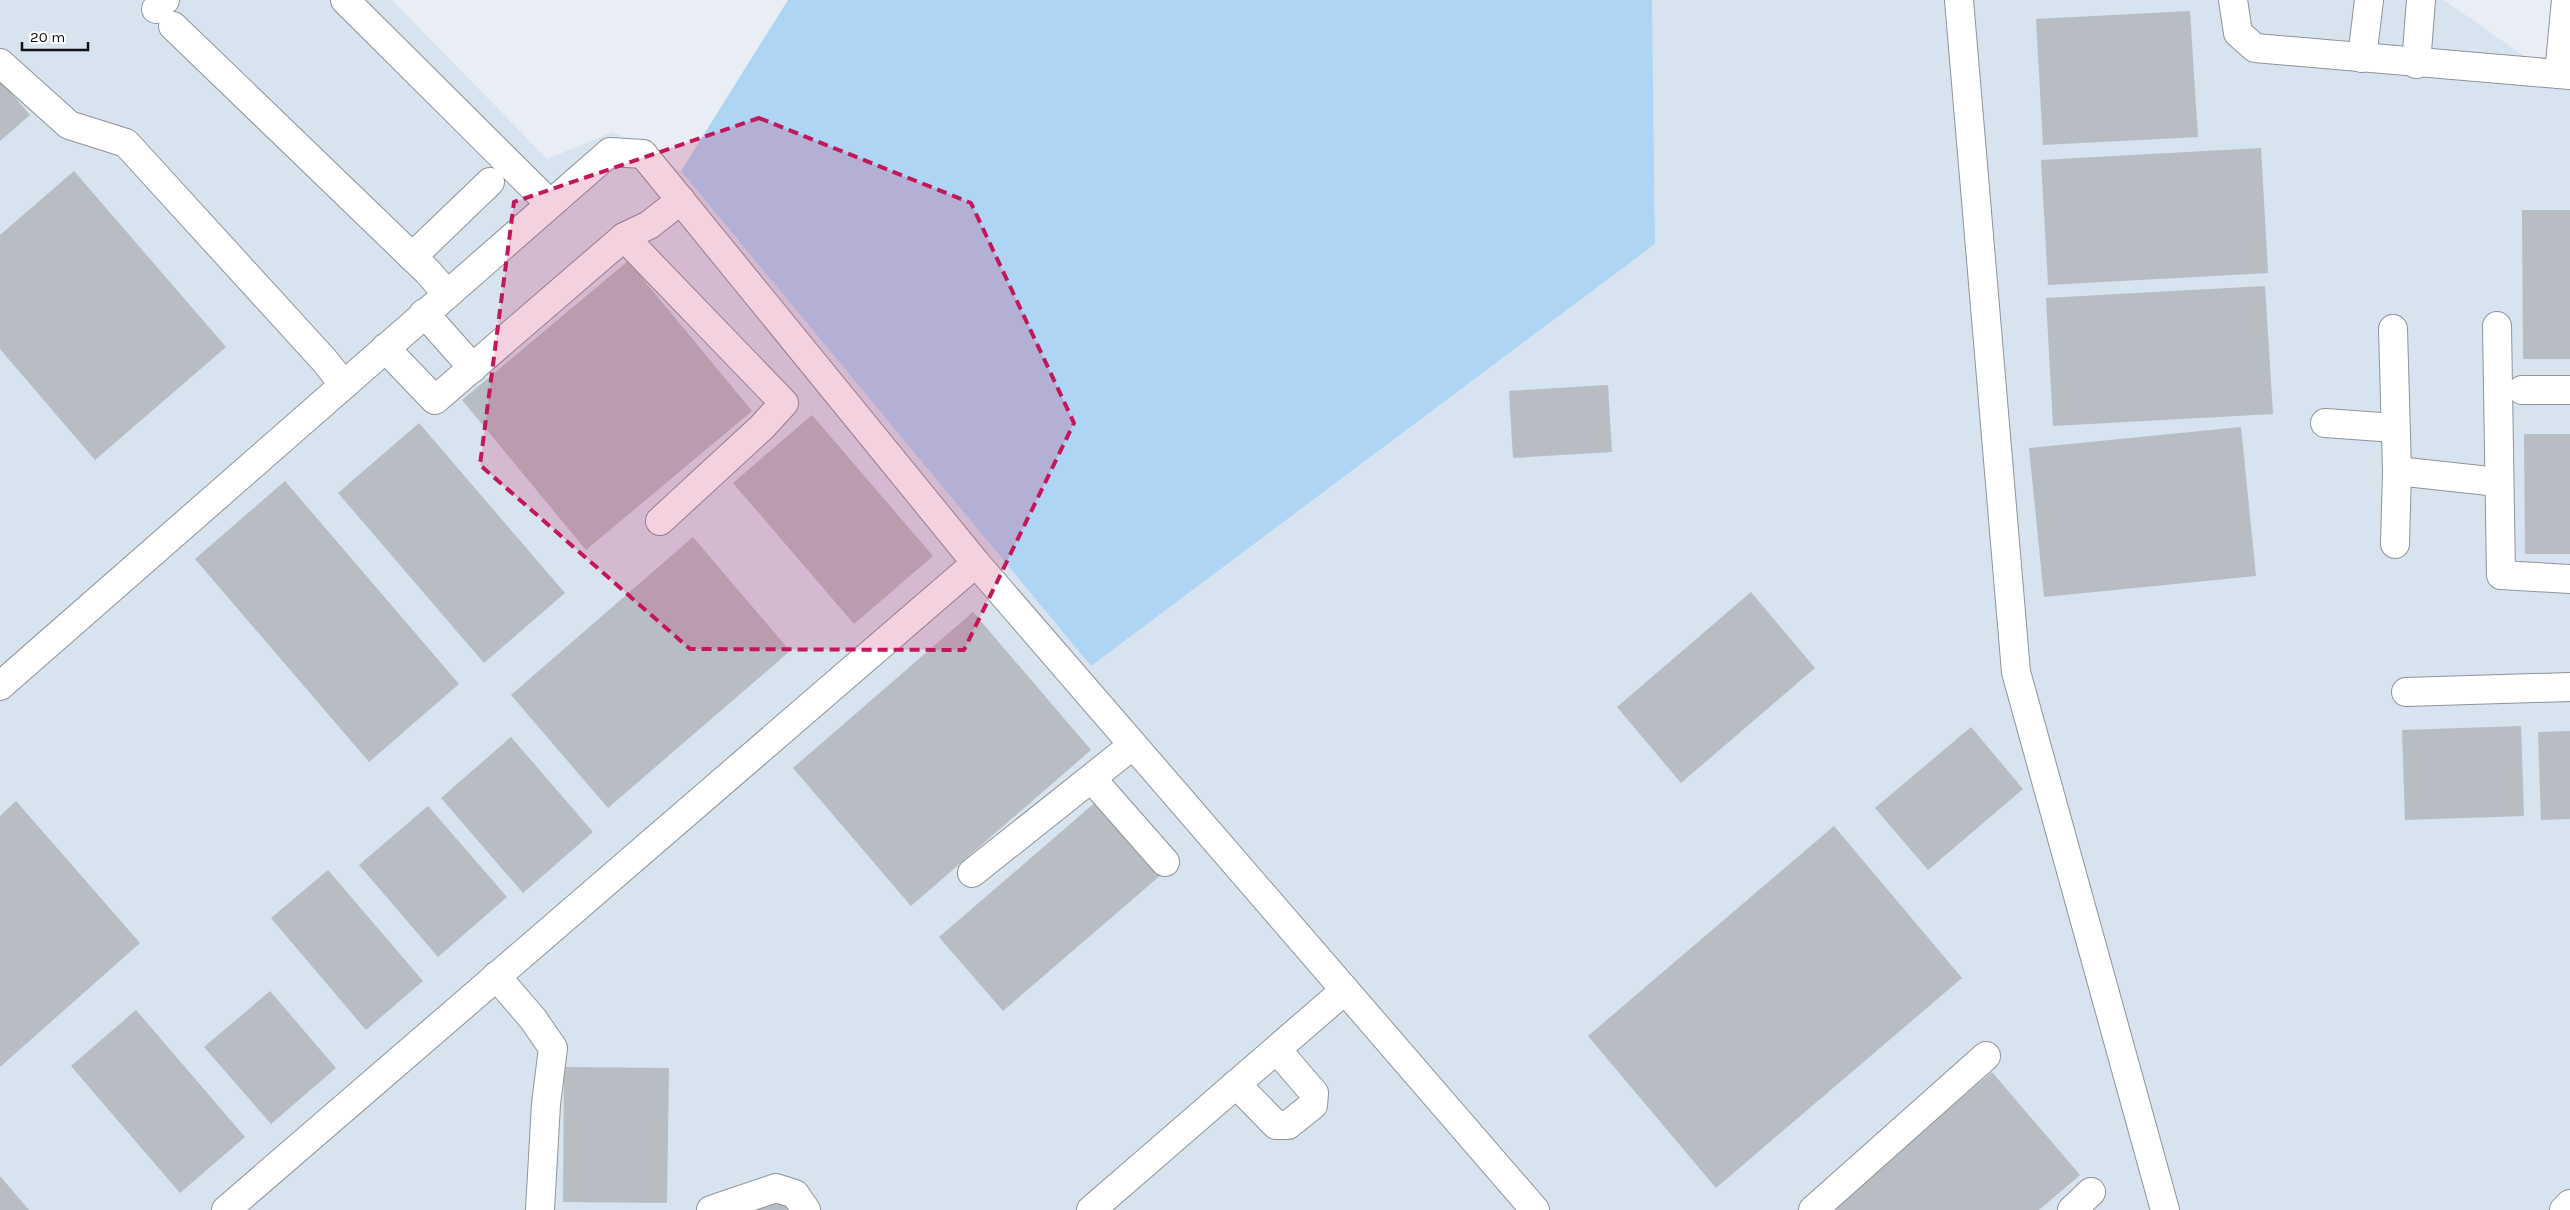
<svg xmlns="http://www.w3.org/2000/svg" width="2570" height="1210" viewBox="0 0 2570 1210" font-family="Karla,sans-serif">
  <style>
    .built { fill: #d7e3ee }
    .green { fill: #afd5f4 }
    .building { fill: #b7bdc2 }
    .lines { fill: none; stroke-linecap: round; stroke-linejoin: round }
    .minor-casing { stroke: #8f9499; stroke-width: 30 }
    .major-casing { stroke: #8f9499; stroke-width: 30 }
    .minor { stroke: #fff; stroke-width: 28 }
    .major { stroke: #fff; stroke-width: 28 }
    .marked { fill: #c2185b; fill-opacity: 0.2; stroke: #c2185b; stroke-width: 4; stroke-dasharray: 10 6; stroke-linejoin: round }
  </style>
  <rect width="100%" height="100%" fill="#e8eef3"/>
  <polygon class="built" points="0,0 392,0 547,159 613,132 681,171 1091,666 1655,244 1652,0 2444,0 2570,88 2570,1199 2557,1210 0,1210"/>
  <polygon class="green" points="788,0 1652,0 1655,244 1091,666 681,171"/>
  <g class="building">
    <polygon points="2190,11 2198,137 2043,145 2036,19"/>
    <polygon points="0,80 30,115 0,141"/>
    <polygon points="2261,148 2268,273 2048,285 2041,160"/>
    <polygon points="74,171 226,347 95,460 0,349 0,235"/>
    <polygon points="2522,210 2570,210 2570,359 2523,359"/>
    <polygon points="628,261 752,411 586,550 462,400"/>
    <polygon points="2265,286 2273,414 2053,426 2046,298"/>
    <polygon points="1608,385 1612,452 1513,458 1509,391"/>
    <polygon points="812,415 933,556 854,624 733,483"/>
    <polygon points="419,423 565,593 484,663 338,493"/>
    <polygon points="2241,427 2256,576 2044,597 2029,448"/>
    <polygon points="2524,434 2570,434 2570,554 2525,554"/>
    <polygon points="285,481 459,684 369,762 195,559"/>
    <polygon points="693,537 790,651 608,808 511,695"/>
    <polygon points="1751,592 1815,668 1681,783 1617,707"/>
    <polygon points="973,612 1091,750 911,906 793,768"/>
    <polygon points="2521,726 2524,816 2405,820 2402,730"/>
    <polygon points="1971,727 2023,789 1928,870 1875,808"/>
    <polygon points="2570,731 2570,819 2541,820 2538,732"/>
    <polygon points="511,737 593,832 523,893 441,798"/>
    <polygon points="1098,800 1162,874 1003,1011 939,937"/>
    <polygon points="16,801 140,943 0,1067 0,816"/>
    <polygon points="428,806 507,897 438,957 359,865"/>
    <polygon points="1834,826 1962,978 1716,1188 1588,1036"/>
    <polygon points="328,870 423,981 366,1030 271,918"/>
    <polygon points="270,991 336,1068 271,1124 204,1047"/>
    <polygon points="136,1010 245,1137 180,1193 71,1066"/>
    <polygon points="564,1067 669,1068 667,1203 563,1202"/>
    <polygon points="1992,1072 2080,1175 2039,1210 1830,1210"/>
    <polygon points="0,1176 29,1210 0,1210"/>
    <polygon points="786,1194 791,1210 731,1210"/>
  </g>
  <g class="lines">
    <g class="minor-casing">
      <g id="minor">
        <polyline points="345,0 550,204"/>
        <polyline points="1959,0 2016,672 2165,1210"/>
        <polyline points="2233,0 2238,33 2255,48 2570,75"/>
        <polyline points="156,9 165,0"/>
        <polyline points="173,26 428,272 447,294"/>
        <polyline points="2362,58 2369,0"/>
        <polyline points="0,63 69,125 126,143 324,360 344,385"/>
        <polyline points="2416,64 2421,0"/>
        <polyline points="2559,74 2566,0"/>
        <polyline points="624,237 784,403 762,427 660,521"/>
        <polyline points="412,257 490,182"/>
        <polyline points="424,313 473,368"/>
        <polyline points="2497,326 2501,575 2570,579"/>
        <polyline points="2393,329 2397,471 2395,544"/>
        <polyline points="385,348 435,400 624,237 649,225 681,200"/>
        <polyline points="2522,390 2570,390"/>
        <polyline points="2325,423 2395,428"/>
        <polyline points="2397,471 2498,482"/>
        <polyline points="0,686 610,152 643,154 976,563 1535,1210"/>
        <polyline points="2406,692 2570,687"/>
        <polyline points="1092,779 1165,862"/>
        <polyline points="972,873 1133,745"/>
        <polyline points="496,976 533,1019 553,1048 546,1104 540,1210"/>
        <polyline points="1236,1084 1276,1125 1288,1125 1313,1105 1314,1093 1277,1050"/>
        <polyline points="226,1210 976,563"/>
        <polyline points="711,1210 776,1188 795,1194 806,1210"/>
        <polyline points="1091,1210 1345,990"/>
        <polyline points="1813,1210 1986,1056"/>
        <polyline points="2072,1210 2091,1192"/>
      </g>
    </g>
    <g class="major-casing">
      <polyline id="major" points="2564,1210 2570,1204"/>
    </g>
    <use href="#minor" class="minor"/>
    <use href="#major" class="major"/>
  </g>
  <path class="marked" d="M 759,118 L 971,203 L 1074,423 L 964,650 L 690,649 L 480,465 L 514,202 Z"/>
  <path d="M22 42v8h66v-8" fill="none" stroke="#101214" stroke-width="2.5"/>
  <text x="30" y="42" font-size="15" fill="#101214" stroke="#ffffff" stroke-width="4" paint-order="stroke">20 m</text>
</svg>
